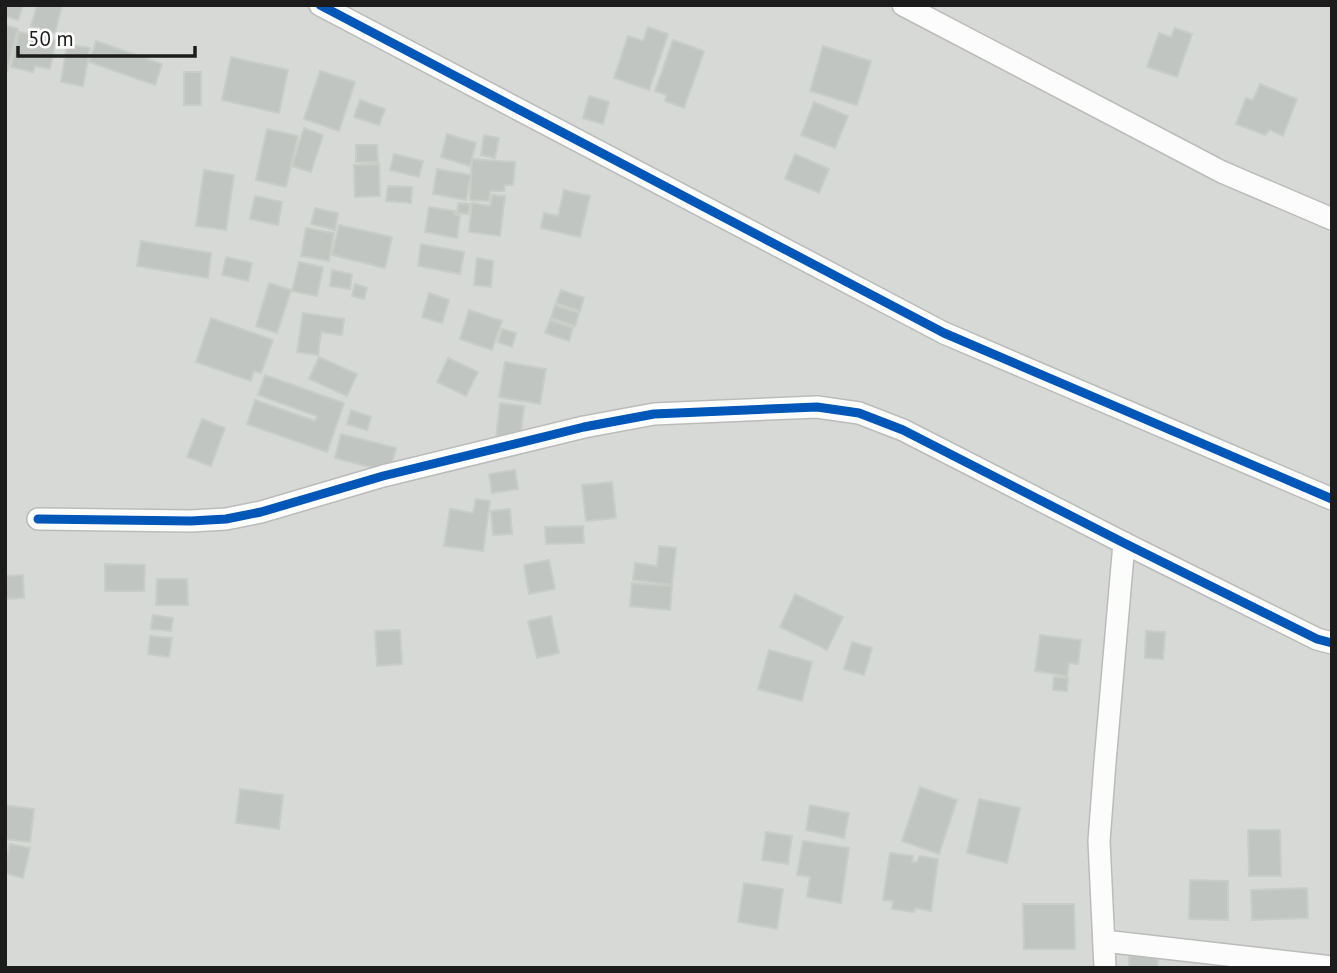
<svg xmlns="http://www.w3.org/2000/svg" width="1337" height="973" viewBox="0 0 1337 973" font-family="'PT Sans',sans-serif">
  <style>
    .residential { fill: #d7d9d7 }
    .building { fill: #c1c5c1; stroke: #c7cdc7; stroke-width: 2 }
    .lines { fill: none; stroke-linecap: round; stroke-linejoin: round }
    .minor-casing { stroke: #babcba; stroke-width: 24 }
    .minor { stroke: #fbfcfb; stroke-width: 21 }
    .cycleway-casing { stroke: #fff; stroke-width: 13 }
    .cycleway { stroke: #0057b8; stroke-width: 9 }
  </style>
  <rect width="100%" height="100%" fill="#e5eae6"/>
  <rect class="residential" x="5" y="5" width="1327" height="963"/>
  <g class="building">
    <polygon points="5,5 23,5 18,20 5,16"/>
    <polygon points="37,5 62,5 55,33 31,26"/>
    <polygon points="5,25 18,29 7,71 5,70"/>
    <polygon points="648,27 668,34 649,90 614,78 628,36 643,41"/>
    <polygon points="1175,28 1192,34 1177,77 1147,67 1159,33 1171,37"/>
    <polygon points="19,32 56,40 50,69 35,66 33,72 11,67"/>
    <polygon points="673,40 704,51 684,108 665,101 667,95 655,91"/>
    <polygon points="96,41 162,64 155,85 89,62"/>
    <polygon points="67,44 90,48 83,86 61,82"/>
    <polygon points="823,46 871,61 857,105 810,91"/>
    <polygon points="231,57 288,70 279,113 222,100"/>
    <polygon points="320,71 355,82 339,131 304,119"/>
    <rect x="184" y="72" width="17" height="33"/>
    <polygon points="1260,84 1297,99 1283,136 1270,130 1265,135 1236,124 1246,98 1253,100"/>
    <polygon points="589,96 609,102 603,124 583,118"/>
    <polygon points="360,100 385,109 379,125 354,117"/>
    <polygon points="814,102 848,116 835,148 801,135"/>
    <polygon points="304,128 323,135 311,172 292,166"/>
    <polygon points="267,129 298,136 286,187 256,180"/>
    <polygon points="447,134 476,143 470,166 441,157"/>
    <polygon points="484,135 499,138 495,158 481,155"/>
    <polygon points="356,145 377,145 378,162 356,162"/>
    <polygon points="394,154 423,161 419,177 390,170"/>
    <polygon points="795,154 829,169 819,193 785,179"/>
    <polygon points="472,159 515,162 513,185 505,185 504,191 490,191 489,201 470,200"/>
    <polygon points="379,164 380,196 355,197 354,165"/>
    <polygon points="437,169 471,175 466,200 433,194"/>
    <polygon points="204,170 234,175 226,230 196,226"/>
    <polygon points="388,186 412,187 411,203 386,201"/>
    <polygon points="564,190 590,196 580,237 541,228 544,213 558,216"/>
    <polygon points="492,195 505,196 500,236 469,232 472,203 490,206"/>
    <polygon points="255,196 282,202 278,225 250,219"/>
    <polygon points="458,203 470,204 468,214 457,213"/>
    <polygon points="429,207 455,211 454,214 460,216 457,238 425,232"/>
    <polygon points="315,208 338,213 335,230 311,224"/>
    <polygon points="339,225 392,237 385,268 332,255"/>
    <polygon points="306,228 334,233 329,261 301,256"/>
    <polygon points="141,241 211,253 208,278 137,266"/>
    <polygon points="421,244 464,252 460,274 418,266"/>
    <polygon points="226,257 252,263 248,281 222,275"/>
    <polygon points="477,258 493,261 491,287 474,285"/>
    <polygon points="299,262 323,267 317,296 292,291"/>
    <polygon points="332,270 352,274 350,289 330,286"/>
    <polygon points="269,283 291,290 277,333 256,326"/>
    <polygon points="355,284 367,288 364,299 352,296"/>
    <polygon points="561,290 584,298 580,311 556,303"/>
    <polygon points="429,293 449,300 442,323 422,317"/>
    <polygon points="555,305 579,313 575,326 551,318"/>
    <polygon points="469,310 502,321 492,350 460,339"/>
    <polygon points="303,313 344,319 342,335 321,332 318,355 297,352"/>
    <polygon points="211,318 273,340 261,373 254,371 251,381 196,362"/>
    <polygon points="550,320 573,328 569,341 545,333"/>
    <polygon points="502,329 516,333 512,347 498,342"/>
    <polygon points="319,357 357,374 347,396 309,379"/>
    <polygon points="448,358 478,372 466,396 437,382"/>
    <polygon points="505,362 546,369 540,404 499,397"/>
    <polygon points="265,375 344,403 327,452 247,424 255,400 315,421 317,416 258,395"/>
    <polygon points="500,403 524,406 520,441 496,438"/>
    <polygon points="351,410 371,417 367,430 347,424"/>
    <polygon points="202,419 225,428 211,466 187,457"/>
    <polygon points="341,434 396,448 390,472 335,458"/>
    <polygon points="515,470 518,489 492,493 489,474"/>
    <polygon points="612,482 616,518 586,521 582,485"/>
    <polygon points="476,499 490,501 483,551 444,546 450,509 473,513"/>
    <polygon points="510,509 512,534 493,535 491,511"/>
    <polygon points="583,526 584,543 546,544 545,527"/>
    <polygon points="659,546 676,548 672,585 633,580 635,563 657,566"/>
    <polygon points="549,560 555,589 529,594 524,565"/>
    <polygon points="105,564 145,565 144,591 105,591"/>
    <polygon points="23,575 24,598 5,599 5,576"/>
    <polygon points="157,579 187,579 188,605 156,605"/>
    <polygon points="632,583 672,586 670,610 630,606"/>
    <polygon points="795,594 843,617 827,650 780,627"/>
    <polygon points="153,615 173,618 171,631 151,629"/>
    <polygon points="551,616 559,653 537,658 528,621"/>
    <polygon points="400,630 402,664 377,666 375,631"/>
    <polygon points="1146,631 1165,632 1163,659 1145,658"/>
    <polygon points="1040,635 1081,640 1078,664 1069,663 1067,676 1035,671"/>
    <polygon points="150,636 172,638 169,657 148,654"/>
    <polygon points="852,642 872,648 864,675 844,669"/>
    <polygon points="769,650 812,662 802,701 758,689"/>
    <polygon points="1054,677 1068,678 1067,691 1053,690"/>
    <polygon points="920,787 957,800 939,854 902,841"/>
    <polygon points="240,789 283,795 279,829 236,823"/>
    <polygon points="979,799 1020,808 1007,863 967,853"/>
    <polygon points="5,805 34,809 30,842 5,839"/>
    <polygon points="810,805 849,813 844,838 806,830"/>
    <polygon points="1248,830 1280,830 1281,876 1249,876"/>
    <polygon points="766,832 792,836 788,864 762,860"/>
    <polygon points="803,841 849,848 841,903 807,897 810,877 797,875"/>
    <polygon points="10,844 30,848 23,878 5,873 5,864"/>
    <polygon points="890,853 913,856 912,862 917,862 920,856 938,859 931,911 915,908 914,912 892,909 893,901 883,900"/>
    <polygon points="1190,880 1228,881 1228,920 1189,919"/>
    <polygon points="744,883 783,889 777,929 738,922"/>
    <polygon points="1307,888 1308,918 1252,920 1251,890"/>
    <polygon points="1023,904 1074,904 1075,949 1024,949"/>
    <polygon points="1129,955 1158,957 1158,968 1129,968"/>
  </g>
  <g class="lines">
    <g class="minor-casing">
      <g id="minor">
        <polyline points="320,5 944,333 1332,499"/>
        <polyline points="903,5 1222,172 1332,219"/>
        <polyline points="38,519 191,521 226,519 261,512 383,476 584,427 654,414 817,407 859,413 903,430 1124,543 1317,639 1332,643"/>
        <polyline points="1104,941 1332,967"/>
        <polyline points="1105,968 1099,841 1105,762 1124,543"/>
      </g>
    </g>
    <use href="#minor" class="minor"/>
    <g class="cycleway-casing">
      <g id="cycleway">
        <polyline points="320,5 944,333 1332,499"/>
        <polyline points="38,519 191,521 226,519 261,512 383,476 584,427 654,414 817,407 859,413 903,430 1124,543 1317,639 1332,643"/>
      </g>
    </g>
    <use href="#cycleway" class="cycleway"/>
  </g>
  <rect width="1337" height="973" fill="none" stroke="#1c1c1c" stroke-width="14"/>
  <path d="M18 46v10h177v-10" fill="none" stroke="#1c1c1c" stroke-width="3.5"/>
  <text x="28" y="46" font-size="21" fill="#1c1c1c" stroke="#ffffff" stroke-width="5" paint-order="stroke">50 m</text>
</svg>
